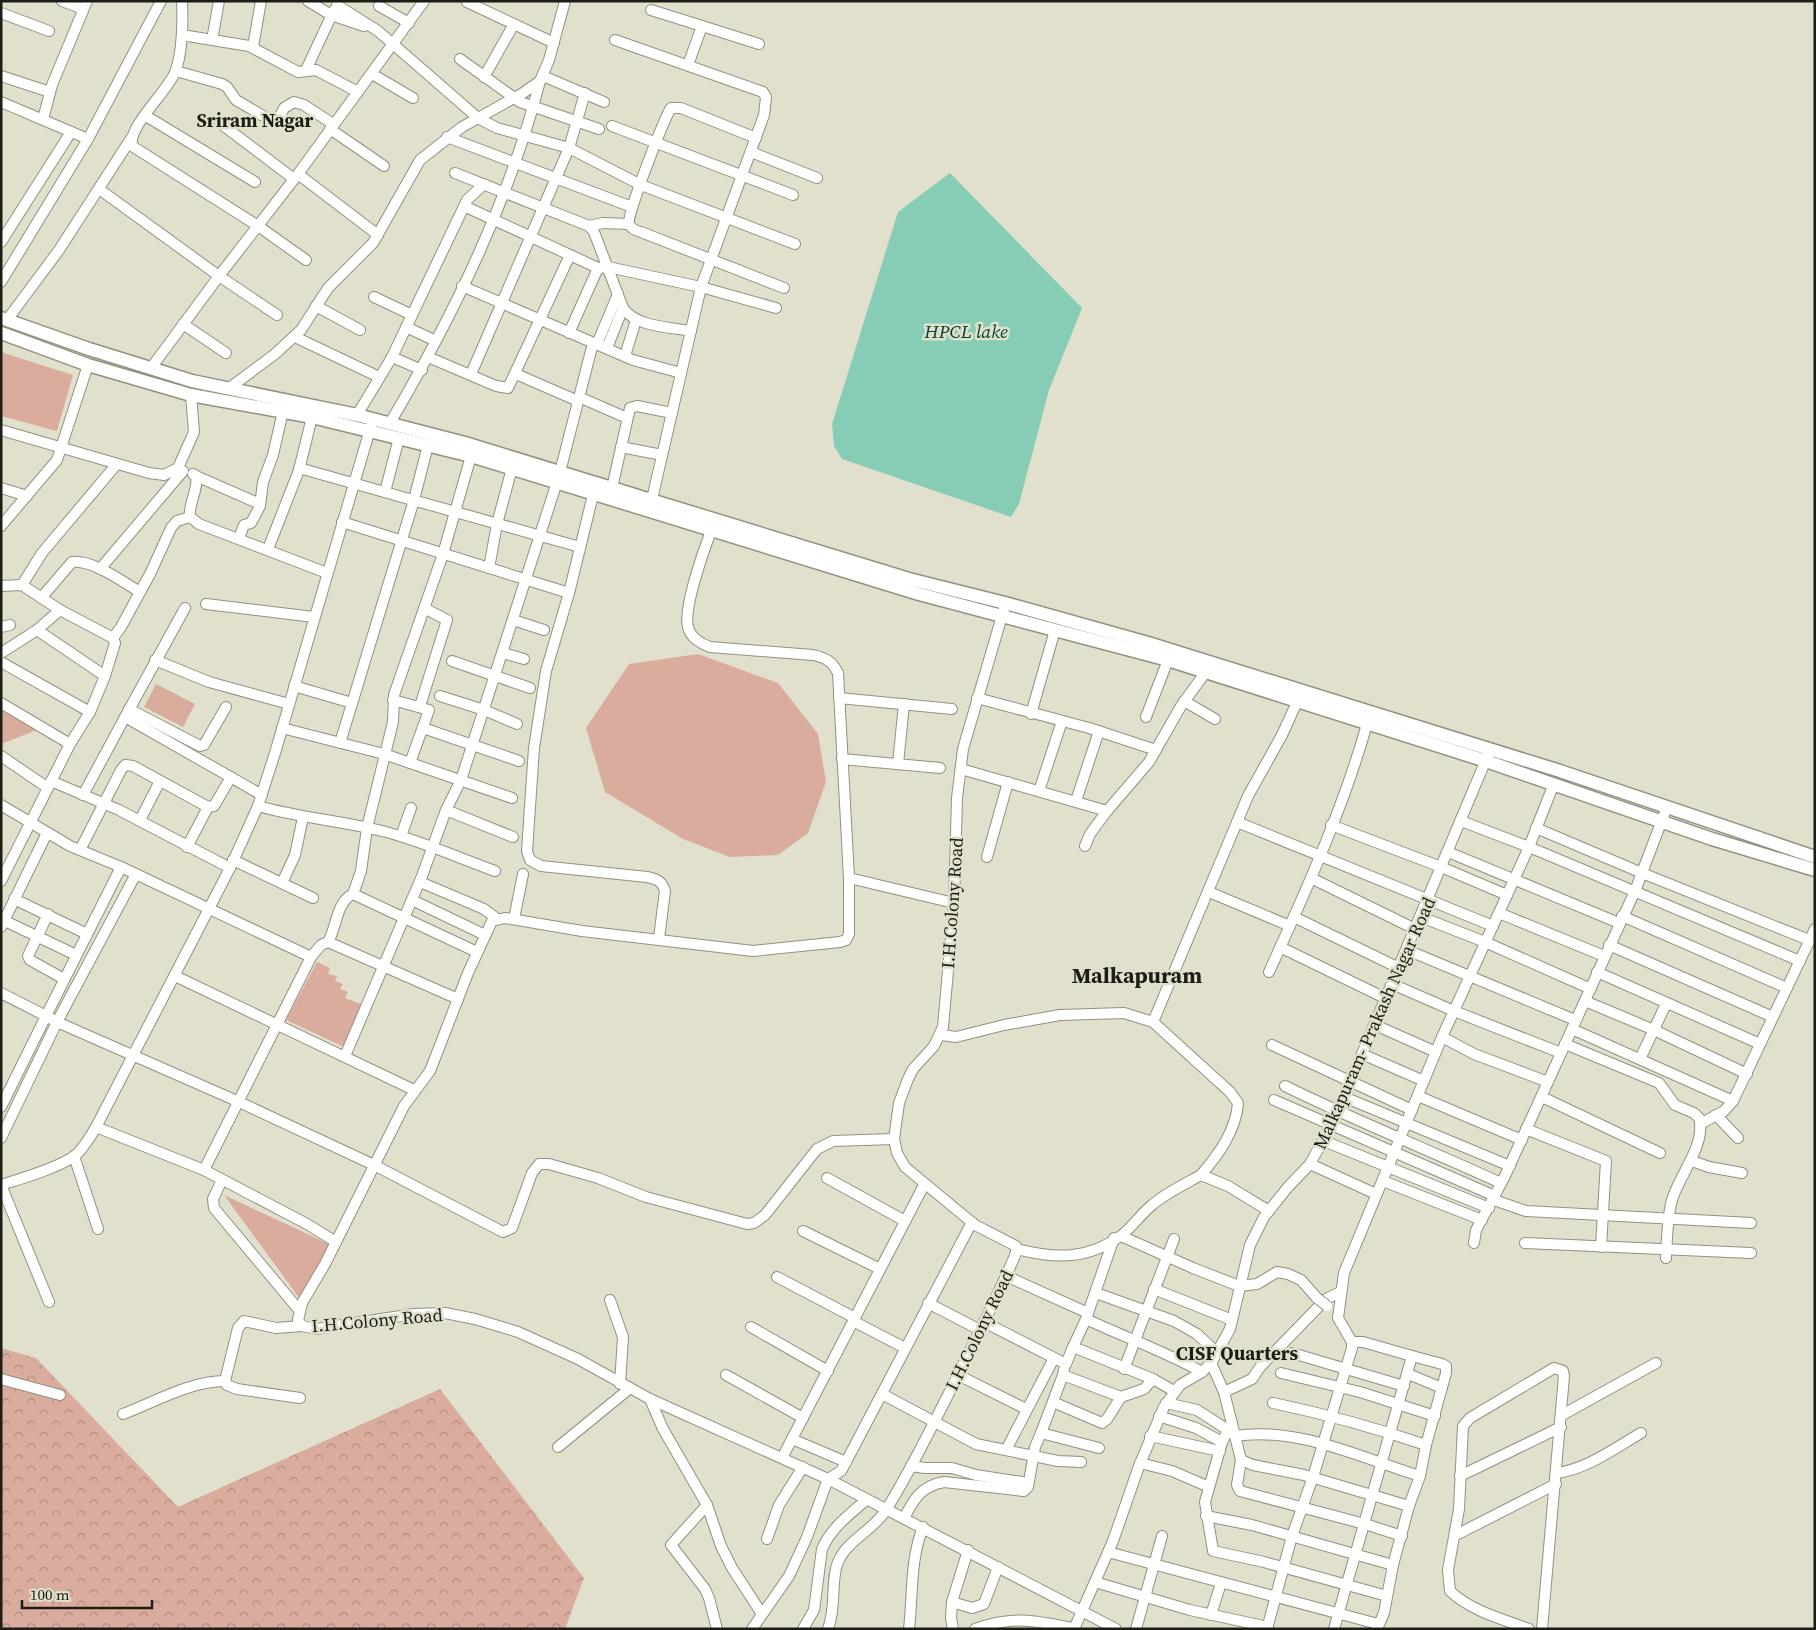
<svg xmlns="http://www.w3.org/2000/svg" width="1816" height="1630" viewBox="0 0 1816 1630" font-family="'Source Serif 4',serif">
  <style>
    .forest { fill: url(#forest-crowns) }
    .park { fill: #daac9e }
    .water { fill: #87cdb6 }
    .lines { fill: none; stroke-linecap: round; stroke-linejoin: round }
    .minor-casing { stroke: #92917f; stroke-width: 12 }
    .major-casing { stroke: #92917f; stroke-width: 15 }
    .minor { stroke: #fff; stroke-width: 10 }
    .major { stroke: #fff; stroke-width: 12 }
    .minor-bridge-casing { stroke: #92917f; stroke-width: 12; stroke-linecap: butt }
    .minor-bridge { stroke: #fff; stroke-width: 10 }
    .labels { text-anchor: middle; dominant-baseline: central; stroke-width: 5; stroke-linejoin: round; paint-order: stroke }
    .street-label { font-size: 18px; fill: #1d1d16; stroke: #e1e0cd }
    .neighbourhood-label { font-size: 19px; font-weight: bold; fill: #1d1d16; stroke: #e1e0cd }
    .water-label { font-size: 19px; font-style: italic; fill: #054435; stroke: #e1e0cd }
    .district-label { font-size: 22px; font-weight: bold; fill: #1d1d16; stroke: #e1e0cd }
  </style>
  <defs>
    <pattern id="forest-crowns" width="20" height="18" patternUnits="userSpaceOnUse" patternTransform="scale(1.25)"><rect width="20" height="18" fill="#daac9e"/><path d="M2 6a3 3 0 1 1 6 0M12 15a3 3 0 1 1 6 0" fill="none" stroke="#b08b80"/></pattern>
  </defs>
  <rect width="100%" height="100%" fill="#e1e0cd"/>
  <polygon class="forest" points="1,1348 36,1358 178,1507 440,1389 584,1578 565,1629 1,1629"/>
  <g class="park">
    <polygon points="1,352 73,375 57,431 1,416"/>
    <polygon points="698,654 778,683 818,734 826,782 808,833 778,855 730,857 683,839 605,792 586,728 629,664"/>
    <polygon points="156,684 195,704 183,727 144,707"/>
    <polygon points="1,709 39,729 1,744"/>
    <polygon points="317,962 330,968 328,974 337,976 335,981 343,984 340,989 348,992 345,998 363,1005 344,1047 286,1020"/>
    <polygon points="224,1195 331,1245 300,1299"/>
  </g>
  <polygon class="water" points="950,173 1082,308 1049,390 1019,504 1011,517 842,459 834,446 832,424 898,212"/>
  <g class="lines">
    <g class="minor-casing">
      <g id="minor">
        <polyline points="62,1 83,9"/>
        <path d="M 182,1 C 183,24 183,48 176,70 C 169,91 128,125 132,146 L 258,226 L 306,260"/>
        <polyline points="308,1 331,15 364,26"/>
        <polyline points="467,2 554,43"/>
        <polyline points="337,5 378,31 478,118 497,128 569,148 641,185 795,244"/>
        <polyline points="379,6 409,23"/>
        <polyline points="651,10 702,26 688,65"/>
        <polyline points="1,13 49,31"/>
        <polyline points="702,26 759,44"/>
        <polyline points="182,35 249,46 298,72 316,70 358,92"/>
        <polyline points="212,40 219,1"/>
        <polyline points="615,40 763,92 766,97 764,115 701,287 652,499"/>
        <polyline points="253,47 261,1"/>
        <polyline points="460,59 520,102 599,129"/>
        <polyline points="306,70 334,10"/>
        <polyline points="176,71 222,84 227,87 236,100 270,120 279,118 284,108 294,102 304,105 333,124"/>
        <polyline points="372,74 413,98"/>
        <polyline points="1,76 50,92"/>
        <polyline points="543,76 604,102"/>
        <polyline points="484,77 514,24"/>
        <polyline points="1,102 88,139"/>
        <polyline points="146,116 255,182"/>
        <polyline points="43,119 52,85 87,1"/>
        <polyline points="220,123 294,179"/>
        <polyline points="612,126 793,195"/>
        <polyline points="330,129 384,166"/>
        <polyline points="447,137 632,207"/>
        <path d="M 756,138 L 681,108 L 671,108 C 664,119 626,216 629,224 C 631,229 637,231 641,232 L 784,288"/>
        <polyline points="751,152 817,178"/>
        <path d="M 455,173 L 589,226 L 594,232 L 623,308 C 636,327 669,327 691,331"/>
        <polyline points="298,174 378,235"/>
        <polyline points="99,189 219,276 151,368"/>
        <polyline points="464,206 598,268 608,267 701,287 776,308"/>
        <polyline points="589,226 603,223 629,224"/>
        <polyline points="1,242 71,132"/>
        <polyline points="1,282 88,139 161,1"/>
        <polyline points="462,286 633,360 681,373"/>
        <polyline points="374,297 412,315"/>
        <polyline points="316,306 360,330"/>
        <polyline points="277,315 219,276 298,174 424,1"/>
        <polyline points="7,320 59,250 132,137"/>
        <polyline points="183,324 226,353"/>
        <polyline points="406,327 436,341"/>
        <polyline points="569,333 598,268"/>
        <polyline points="295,337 379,377"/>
        <polyline points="597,344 618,294"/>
        <polyline points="607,348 623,308"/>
        <polyline points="625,356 636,320"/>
        <polyline points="392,357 422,370"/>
        <polyline points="428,357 496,386 508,388 570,255"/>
        <polyline points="471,374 569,148 585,93"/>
        <polyline points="516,374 578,401"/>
        <polyline points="228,389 275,354 301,330 328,288 373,243 420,160 462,127 523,93 540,81 549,60 565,1"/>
        <polyline points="579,397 627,418"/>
        <polyline points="357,415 392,357 467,200 484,184"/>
        <path d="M 390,423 C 453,316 509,202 540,81"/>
        <polyline points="1,430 149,473 164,475 178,468 194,432 191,395"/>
        <polyline points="621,447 662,455"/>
        <polyline points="299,468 580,547"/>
        <polyline points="560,472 593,343"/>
        <polyline points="196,476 260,504"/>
        <polyline points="1,488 27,496"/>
        <polyline points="612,488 630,408 637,406 672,413"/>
        <polyline points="385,492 399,438"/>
        <path d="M 593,495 L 569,593 L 546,671 L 534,748 L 527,851 L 530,860 L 541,866 L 647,877 C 657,879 662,881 665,891 L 659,938"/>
        <polyline points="190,517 199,524 327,573"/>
        <path d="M 190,517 C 188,503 199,489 196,476 L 193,474"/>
        <polyline points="342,522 569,593"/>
        <path d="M 714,523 C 706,544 683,607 688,627 C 690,637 701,644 710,647 L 813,655 C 826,658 832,661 838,673 L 849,878 L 849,934 L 846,940 L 840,942 L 753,951 L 582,931 L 505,918 L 492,921 L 468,973 L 430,1071 L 404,1106 L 325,1264 L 302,1303 L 298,1320 L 302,1326 L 316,1329 L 414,1314 L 445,1313 L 475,1319 L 518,1332 L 578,1359 L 650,1399 L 828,1479 L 1116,1629"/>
        <polyline points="1,526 57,460 88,365"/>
        <polyline points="239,538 244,525 251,523 260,506 263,482 273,455 283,411"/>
        <polyline points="268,549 299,470 312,417"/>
        <polyline points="489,568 497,524 512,468"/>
        <polyline points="100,569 183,471"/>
        <polyline points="22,585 42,553 116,465"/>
        <polyline points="1,586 22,585 60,610 113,638 115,643 105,676 90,712 1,662"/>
        <path d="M 41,598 L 72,562 C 92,559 123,582 140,592"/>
        <polyline points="206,604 314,617"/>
        <polyline points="185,608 125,717 262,795"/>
        <polyline points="513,620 544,630"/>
        <polyline points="1,627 10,625"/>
        <polyline points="37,630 105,676"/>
        <polyline points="113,638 121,627 150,574 171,528 177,521 190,517"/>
        <polyline points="1,653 37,630 60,610"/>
        <polyline points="503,653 524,659"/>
        <polyline points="155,660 209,682 289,704"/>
        <polyline points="452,661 530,688"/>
        <polyline points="294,686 352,703"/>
        <polyline points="440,696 484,710 517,724"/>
        <polyline points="839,698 952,709"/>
        <polyline points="977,698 1089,728 1156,750"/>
        <polyline points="393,700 429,710 410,763"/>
        <polyline points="1184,701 1215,719"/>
        <polyline points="1,703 70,744"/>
        <polyline points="420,706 447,620 424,608"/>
        <polyline points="129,709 200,746 204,745 226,707"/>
        <polyline points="1031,714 1055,630"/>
        <polyline points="1146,717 1168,660"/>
        <polyline points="282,728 384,754 512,798"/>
        <polyline points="423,728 519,761"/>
        <polyline points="340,743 414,500 428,445"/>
        <polyline points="1,756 48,788"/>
        <polyline points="842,759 940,768"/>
        <polyline points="898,764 904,704"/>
        <polyline points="961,769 1107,811"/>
        <polyline points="51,781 119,810 230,868"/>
        <polyline points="1039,791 1062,721"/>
        <polyline points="83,795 125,717"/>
        <polyline points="1076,801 1099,731"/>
        <polyline points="1,805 70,846 121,867 311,957 204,1170"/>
        <path d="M 258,806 C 300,818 344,821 386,832 C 424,842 459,858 495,871"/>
        <polyline points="446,810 513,837"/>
        <polyline points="140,820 160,781"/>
        <polyline points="1461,821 1529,847 1800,961"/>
        <polyline points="1237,822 1493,926"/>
        <polyline points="1331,825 1441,867 1507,895"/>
        <polyline points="1536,828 1642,873 1809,940"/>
        <polyline points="401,836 411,808"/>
        <polyline points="1085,846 1090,834 1107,811 1149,762 1181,706 1205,673"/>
        <polyline points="187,847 208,807"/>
        <polyline points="80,850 121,770 125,765 133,766 208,807 214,806 231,777"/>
        <polyline points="1448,852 1619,923"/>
        <polyline points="987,857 1008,782"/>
        <polyline points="233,860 313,898"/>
        <polyline points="849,878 954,903"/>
        <polyline points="1311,878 1415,929"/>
        <polyline points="1,881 70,744 90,712"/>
        <polyline points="420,882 484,909 496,918"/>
        <polyline points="282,883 295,855 303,817"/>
        <polyline points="1209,892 1290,926"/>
        <polyline points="353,894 477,952"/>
        <polyline points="14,899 87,934"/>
        <polyline points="412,900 485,935"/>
        <polyline points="1499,913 1604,956"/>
        <polyline points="48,914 28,956 30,960 64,979"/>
        <polyline points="1622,916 1787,988"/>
        <polyline points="1294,917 1399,968"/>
        <polyline points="1421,917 1485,942 1591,989"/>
        <polyline points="514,919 523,874"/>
        <polyline points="5,921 76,955"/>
        <polyline points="1,927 47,833"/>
        <polyline points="328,942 458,999"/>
        <polyline points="1609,945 1773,1017"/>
        <polyline points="1280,947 1385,998"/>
        <polyline points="1407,950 1575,1020"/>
        <path d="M 311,957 L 321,945 L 328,942 C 337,927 336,902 353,894 L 361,871 L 367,828 L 393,722 L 394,695 L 443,554 L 471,456"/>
        <path d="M 1269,972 C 1306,891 1343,809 1367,724"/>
        <polyline points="1597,972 1760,1044"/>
        <polyline points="175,976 414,1090"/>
        <polyline points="1392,984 1454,1011 1561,1053"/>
        <polyline points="1,993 46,1016 121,867"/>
        <polyline points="1585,1001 1654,1030 1747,1074"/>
        <polyline points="1153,1022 1248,796 1282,735 1297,702"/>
        <polyline points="1375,1025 1436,1052"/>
        <polyline points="1572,1029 1733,1101"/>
        <path d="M 941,1035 L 956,1037 L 1004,1025 L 1060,1015 L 1124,1013 L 1153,1022 L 1230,1092 L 1238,1103 C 1236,1131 1218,1155 1201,1175"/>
        <polyline points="1442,1037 1474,1054 1548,1082"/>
        <path d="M 1565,1044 L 1659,1083 L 1675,1105 L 1694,1113 L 1700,1119 C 1704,1149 1680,1173 1672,1200 C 1667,1218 1667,1239 1666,1258"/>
        <polyline points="1272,1045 1412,1110"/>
        <polyline points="1362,1054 1424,1081"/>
        <polyline points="345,1056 422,876 446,810 461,780 557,482"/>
        <polyline points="1640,1059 1666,1004"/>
        <path d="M 1285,1086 C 1356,1121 1429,1150 1501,1183"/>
        <polyline points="1418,1096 1522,1140"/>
        <polyline points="1344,1097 1510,1166"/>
        <polyline points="1542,1097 1660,1153"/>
        <polyline points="1274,1100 1495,1196"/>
        <polyline points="1,1107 46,1016 57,1022 136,874"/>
        <polyline points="1716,1115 1738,1138"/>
        <polyline points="1700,1124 1724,1111 1733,1101 1815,929"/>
        <polyline points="96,1127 204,1170 307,1224 336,1242"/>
        <polyline points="1526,1129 1606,1161 1601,1247"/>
        <polyline points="1,1138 57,1022 237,1101 374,1165 503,1232 512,1228 532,1173 539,1164 549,1164 598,1178 646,1197 747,1224 754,1223 765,1215 817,1149 833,1141 894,1139"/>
        <polyline points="1324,1141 1489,1208"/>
        <polyline points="74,1156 98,1229"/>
        <polyline points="1692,1161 1709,1167 1742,1173"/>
        <polyline points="1310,1164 1376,1194"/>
        <polyline points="827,1178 905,1221"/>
        <polyline points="222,1180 213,1199 214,1208 299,1310"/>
        <polyline points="1383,1181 1482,1220"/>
        <path d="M 1,1185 C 20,1179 65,1166 78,1153 C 85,1145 91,1136 96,1127 L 230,868 L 258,806 L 275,753 L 371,426"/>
        <polyline points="1,1185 49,1302"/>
        <polyline points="1494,1200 1526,1211 1751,1223"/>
        <polyline points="803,1231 880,1269"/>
        <polyline points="1121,1236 1193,1268 1239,1286 1257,1284 1277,1272 1288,1274 1301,1280 1317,1298"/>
        <polyline points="1474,1243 1476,1230 1504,1178 1635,891 1667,807"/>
        <polyline points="1525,1243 1751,1253"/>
        <path d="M 1017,1249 C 1056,1259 1088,1260 1122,1235 C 1133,1226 1141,1214 1152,1205 C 1166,1193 1185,1184 1201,1175 L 1228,1186 L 1269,1211"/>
        <path d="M 1006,1276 L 1088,1313 L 1086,1319 C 1124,1337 1164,1351 1202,1372"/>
        <polyline points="777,1277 855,1318"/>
        <polyline points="1154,1289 1232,1320"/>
        <polyline points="1096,1293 1174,1321 1197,1334 1216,1352"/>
        <polyline points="610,1300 623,1337 620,1384"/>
        <polyline points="928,1303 980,1330"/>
        <polyline points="1088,1313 1114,1238"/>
        <polyline points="853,1321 905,1348"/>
        <polyline points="984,1322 1066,1364 1073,1347 1153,1379 1174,1391"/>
        <polyline points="751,1327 828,1371"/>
        <polyline points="1073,1347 1086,1319"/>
        <polyline points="1292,1353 1404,1386"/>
        <polyline points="1211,1363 1224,1392 1241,1460 1253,1465 1304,1475 1409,1506"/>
        <polyline points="1124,1369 1174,1239"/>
        <polyline points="1064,1370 1063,1375 1121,1397 1144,1389 1153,1379"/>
        <polyline points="1281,1373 1360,1392 1435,1416"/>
        <polyline points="1408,1374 1442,1388"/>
        <polyline points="726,1375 803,1418"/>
        <polyline points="958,1375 1026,1409"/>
        <polyline points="1063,1375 1041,1433 1099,1448"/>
        <polyline points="1,1379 60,1395"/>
        <polyline points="1224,1392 1252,1379 1260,1367 1326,1299 1340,1292"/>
        <polyline points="882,1394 976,1444 1058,1461 1081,1462"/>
        <polyline points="300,1398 237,1389 227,1385 225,1381 238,1328 244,1321 276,1328 302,1326"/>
        <polyline points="650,1399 663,1429 707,1505 721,1546 732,1568 762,1614"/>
        <polyline points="1053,1402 1102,1423 1107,1419 1121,1397"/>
        <polyline points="1166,1403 1197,1410 1228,1430"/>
        <path d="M 1273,1403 C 1325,1414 1376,1428 1426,1445"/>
        <path d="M 123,1414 C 155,1402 190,1381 225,1381"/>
        <polyline points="1562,1415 1656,1363"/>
        <polyline points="1159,1416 1196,1428 1222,1442"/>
        <polyline points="1232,1422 1222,1442 1205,1502 1213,1551 1264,1562 1387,1596"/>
        <polyline points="1150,1436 1220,1451"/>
        <path d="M 1235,1436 C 1297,1426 1361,1458 1420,1476"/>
        <polyline points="792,1439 846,1462 972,1222"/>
        <polyline points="558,1447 629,1389"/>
        <polyline points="1006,1450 1054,1358"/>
        <polyline points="782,1458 924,1185"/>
        <polyline points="1241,1460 1237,1485 1240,1491 1365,1524 1402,1536"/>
        <polyline points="1140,1463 1172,1471 1209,1487"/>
        <polyline points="911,1466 925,1468 952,1468 976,1475 1028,1483"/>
        <path d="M 1557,1473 C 1587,1469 1615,1448 1641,1433"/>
        <polyline points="1460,1476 1561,1427"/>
        <polyline points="707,1505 671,1545 705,1589 709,1598 717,1629"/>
        <polyline points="1206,1516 1252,1525 1393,1565"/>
        <path d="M 904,1518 C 914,1499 921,1486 944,1482 L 1024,1491 L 1028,1487 L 1035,1447 L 1041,1433"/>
        <polyline points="1456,1535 1556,1484"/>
        <polyline points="767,1539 779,1505 803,1467"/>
        <polyline points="1108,1552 1378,1624"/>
        <polyline points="1095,1582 1190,1610 1268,1627"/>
        <polyline points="952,1602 968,1550"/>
        <polyline points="1211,1615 1221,1583"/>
        <polyline points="752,1629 789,1576 807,1537 828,1479 841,1471 846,1462"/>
        <path d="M 803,1629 L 814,1610 L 822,1549 C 831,1528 849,1515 866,1500"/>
        <path d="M 828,1629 C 837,1605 830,1581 838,1562 C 847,1540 874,1530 886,1510 C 910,1472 929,1432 949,1393 C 972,1346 996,1301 1016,1253 L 1016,1246 L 975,1225 L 905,1167 L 897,1153 L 894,1139 L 899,1103 L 908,1079 L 913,1069 L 934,1046 L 943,1027 L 954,903 L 957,798 L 963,749 L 1004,609"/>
        <path d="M 909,1629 C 913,1594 910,1560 923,1527"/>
        <polyline points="953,1629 951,1618 952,1602 972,1608 984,1604 998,1567"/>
        <path d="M 975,1629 C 1015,1615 1034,1621 1074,1628"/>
        <polyline points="1074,1629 1113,1541 1139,1466 1164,1407 1180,1385 1202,1372 1211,1363 1230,1329 1250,1245 1264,1217 1288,1187 1310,1164 1335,1118 1488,755"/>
        <polyline points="1136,1629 1162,1536"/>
        <polyline points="1267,1629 1292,1536 1313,1477 1352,1348 1352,1342 1338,1318 1344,1273 1442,1037 1529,847 1553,786"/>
        <polyline points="1334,1629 1412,1356 1363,1342 1352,1342"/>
        <polyline points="1377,1629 1384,1613 1393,1565 1409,1506 1420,1476 1426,1445 1446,1373 1446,1366 1442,1364 1412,1356"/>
        <path d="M 1529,1629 C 1502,1619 1471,1611 1450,1591 L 1448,1570 L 1459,1509 L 1463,1426 L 1470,1418 L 1554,1368 L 1563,1371 L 1564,1376 L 1542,1629"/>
      </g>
    </g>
    <g class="major-casing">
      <g id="major">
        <polyline points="1,318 89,349 192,381 357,415 465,443 909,579 1005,603 1148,643 1560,771 1815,857"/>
        <polyline points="1,333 88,365 191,395 312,417 471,456 919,594 1168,660 1486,761 1712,839 1815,870"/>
      </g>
    </g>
    <use href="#minor" class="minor"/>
    <use href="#major" class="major"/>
    <g class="minor-bridge-casing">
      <polyline id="minor-bridge" points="1317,1298 1327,1306"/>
    </g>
    <use href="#minor-bridge" class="minor-bridge"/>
  </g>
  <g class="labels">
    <g class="street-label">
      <text transform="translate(952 903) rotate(-86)">I.H.Colony Road</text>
      <text transform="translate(1374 1023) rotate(-66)">Malkapuram- Prakash Nagar Road</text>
      <text transform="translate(377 1320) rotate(-5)">I.H.Colony Road</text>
      <text transform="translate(979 1330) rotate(-64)">I.H.Colony Road</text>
    </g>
    <g class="neighbourhood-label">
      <text x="255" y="120">Sriram Nagar</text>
      <text x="1237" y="1353">CISF Quarters</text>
    </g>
    <g class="water-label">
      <text x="966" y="331">HPCL lake</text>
    </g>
    <g class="district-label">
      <text x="1137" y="975">Malkapuram</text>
    </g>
  </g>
  <rect width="1816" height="1630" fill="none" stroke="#1d1d16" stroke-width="5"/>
  <path d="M22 1600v8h130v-8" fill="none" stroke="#1d1d16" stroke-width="2.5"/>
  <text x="30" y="1600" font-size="15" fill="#1d1d16" stroke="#e1e0cd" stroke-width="4" paint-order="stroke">100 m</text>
</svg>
